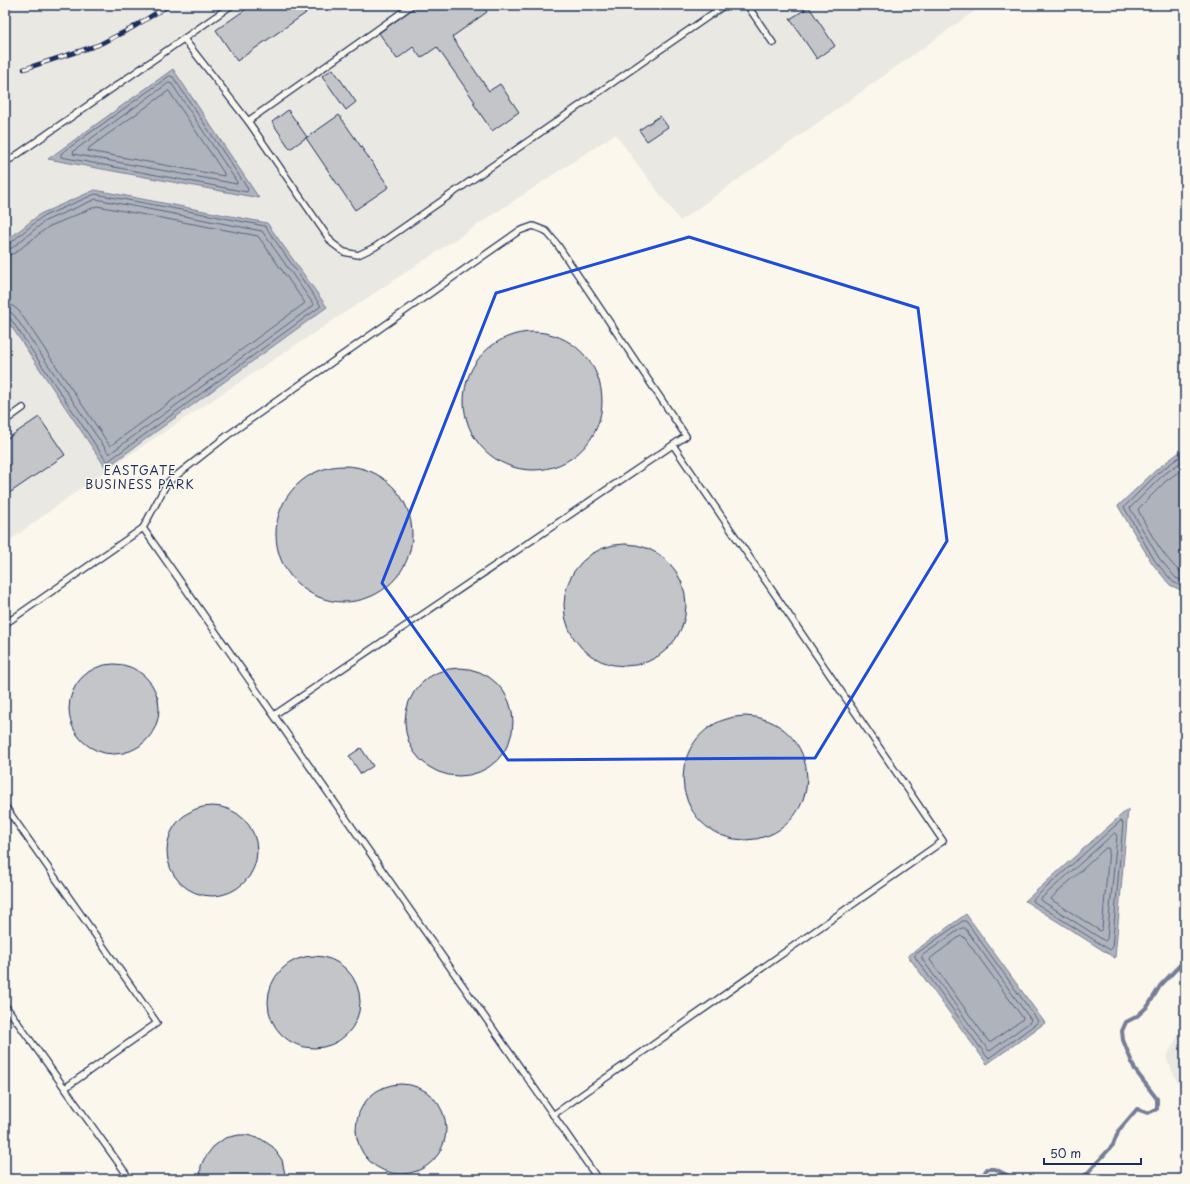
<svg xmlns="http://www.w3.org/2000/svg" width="1190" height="1184" viewBox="0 0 1190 1184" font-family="'Playpen Sans',sans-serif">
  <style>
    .built { fill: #eae8e2 }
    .water { fill: #afb3bb; stroke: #747e96 }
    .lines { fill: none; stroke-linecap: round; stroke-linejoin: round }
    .shore { stroke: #566483; stroke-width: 1 }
    .stream { stroke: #747e96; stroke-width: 4 }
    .building { fill: #c3c5c9; stroke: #1b2f5e }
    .lane-casing { stroke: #1b2f5e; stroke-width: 8 }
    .lane { stroke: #fbf7ec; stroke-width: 5.5 }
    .rail-casing { stroke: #1b2f5e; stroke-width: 4.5 }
    .rail { stroke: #fbf7ec; stroke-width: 3; stroke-dasharray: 9; stroke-linecap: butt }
    .marked { fill: none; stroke: #1d4ed8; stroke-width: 3; stroke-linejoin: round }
    .labels { text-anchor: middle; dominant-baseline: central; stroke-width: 3; stroke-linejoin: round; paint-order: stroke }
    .neighbourhood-label { font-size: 12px; letter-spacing: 1px; fill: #1b2f5e; stroke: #fbf7ec }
  </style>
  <rect width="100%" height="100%" fill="#fbf7ec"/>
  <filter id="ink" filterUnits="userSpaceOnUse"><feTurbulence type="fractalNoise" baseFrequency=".025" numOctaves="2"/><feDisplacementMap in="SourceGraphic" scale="8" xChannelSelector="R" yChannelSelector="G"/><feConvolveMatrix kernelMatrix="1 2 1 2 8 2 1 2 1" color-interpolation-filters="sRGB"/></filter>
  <g filter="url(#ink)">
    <g class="built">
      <polygon points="5,5 983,5 680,221 615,134 96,477 5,544"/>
      <polygon points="1185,1022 1185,1098 1166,1058"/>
      <polygon points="1185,1159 1185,1179 1173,1179"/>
    </g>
    <g class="water">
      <polygon points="173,69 259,198 48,159"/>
      <polygon points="95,190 267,223 327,307 106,468 5,317 5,242 40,214"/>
      <polygon points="1185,448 1185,592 1170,585 1152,563 1118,506 1157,469"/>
      <polygon points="1128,809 1115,958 1025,901"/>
      <polygon points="966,914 1045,1023 987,1064 908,956"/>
    </g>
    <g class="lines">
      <g class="shore">
        <polygon points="170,76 173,77 248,189 247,192 61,157 61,154"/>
        <polygon points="169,83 172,84 237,182 237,184 73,154 74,151"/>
        <polygon points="169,91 224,173 224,176 88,151 89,148"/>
        <polyline points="5,245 9,244 42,217 95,194 209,215 265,226 321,306 107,462 10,318 5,316"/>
        <polyline points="5,250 12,248 45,221 96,199 262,231 314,305 109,454 14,315 10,312 5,311"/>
        <polyline points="5,256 15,253 48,227 97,206 258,236 305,303 110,446 19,311 13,306 5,305"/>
        <polyline points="1185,453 1159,472 1124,507 1155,561 1173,582 1185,588"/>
        <polyline points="1185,459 1162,476 1130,508 1159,558 1176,578 1185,582"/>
        <path d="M 1185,467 L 1166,481 L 1138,509 C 1145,526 1169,567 1185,575"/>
        <polygon points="1121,821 1123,823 1112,948 1110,950 1034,902 1033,900"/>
        <polygon points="1115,833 1117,836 1107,939 1105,941 1042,901 1041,899"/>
        <polygon points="1106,848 1108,848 1109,850 1102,929 1100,931 1052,900 1051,899"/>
        <polygon points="963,921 966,921 1038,1021 1037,1023 989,1058 987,1057 915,957 915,955"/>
        <polygon points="962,928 965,928 1031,1020 1030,1022 990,1051 988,1050 922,959 922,956"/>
        <polygon points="961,936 964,937 1023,1018 1022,1020 991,1042 989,1042 930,960 931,958"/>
      </g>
      <g class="stream">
        <polyline points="982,1179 983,1175 987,1169 995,1169 1015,1179"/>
        <polyline points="1082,1179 1113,1145 1119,1130 1137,1109 1148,1113 1157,1109 1157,1099 1135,1070 1123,1040 1122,1031 1126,1022 1136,1017 1148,1006 1160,986 1184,961 1185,955"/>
      </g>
    </g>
    <g class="building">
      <polygon points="252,5 301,5 306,13 237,61 216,30"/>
      <polygon points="416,5 482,5 487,12 452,37 489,91 500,84 519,112 492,131 473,103 475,102 437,47 421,58 413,47 397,59 379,33 414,8"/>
      <polygon points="809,7 835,46 817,59 790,19"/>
      <polygon points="333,69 356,102 346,110 322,76"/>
      <polygon points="288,110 307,137 290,149 272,122"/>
      <polygon points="339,115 389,187 355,210 306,138"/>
      <polygon points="660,116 668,127 647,141 639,130"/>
      <circle cx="533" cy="401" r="69"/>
      <polygon points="39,417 65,455 5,496 5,440"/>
      <circle cx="344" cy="534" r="68"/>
      <circle cx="625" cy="605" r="61"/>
      <circle cx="114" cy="709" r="45"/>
      <circle cx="459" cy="722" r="54"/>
      <circle cx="745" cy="778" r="62"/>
      <polygon points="361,748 373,766 361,774 349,756"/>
      <circle cx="212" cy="851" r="45"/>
      <circle cx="314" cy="1002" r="46"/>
      <circle cx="401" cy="1129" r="45"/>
      <polygon points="239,1135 247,1135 261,1139 273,1147 282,1160 286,1179 200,1179 201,1166 204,1159 213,1147 225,1138"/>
    </g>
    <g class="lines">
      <g class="lane-casing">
        <g id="lane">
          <polyline points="747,5 773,43"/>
          <polyline points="184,39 248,121 412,5"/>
          <polyline points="248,121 332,243 344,252 358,255 375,247 725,5"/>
          <polyline points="11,159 232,5"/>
          <polyline points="5,421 23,408"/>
          <polyline points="5,624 143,528"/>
          <polyline points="274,715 686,436 557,244 546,231 533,226 519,231 228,435 167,483 143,528 598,1179"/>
          <polyline points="5,806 157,1023 65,1088"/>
          <polyline points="5,1005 130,1179"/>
          <polyline points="553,1115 943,841 673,445"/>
        </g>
      </g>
      <use href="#lane" class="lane"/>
      <g class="rail-casing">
        <polyline id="rail" points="24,69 98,45 132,28 169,5"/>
      </g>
      <use href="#rail" class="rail"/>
    </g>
  </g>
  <path class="marked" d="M 689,237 L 918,308 L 947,541 L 815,758 L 508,760 L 382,583 L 496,293 Z"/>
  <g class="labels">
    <g class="neighbourhood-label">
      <text x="140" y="470">EASTGATE<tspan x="140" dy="14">BUSINESS PARK</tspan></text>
    </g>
  </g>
  <rect width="1190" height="1184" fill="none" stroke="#fbf7ec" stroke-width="20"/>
  <rect x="10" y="10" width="1170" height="1164" fill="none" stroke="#1b2f5e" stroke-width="1.5" filter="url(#ink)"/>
  <path d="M1044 1158v6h97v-6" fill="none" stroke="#1b2f5e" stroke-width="2"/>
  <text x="1050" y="1158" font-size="12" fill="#1b2f5e" stroke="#fbf7ec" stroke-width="3" paint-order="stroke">50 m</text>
</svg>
